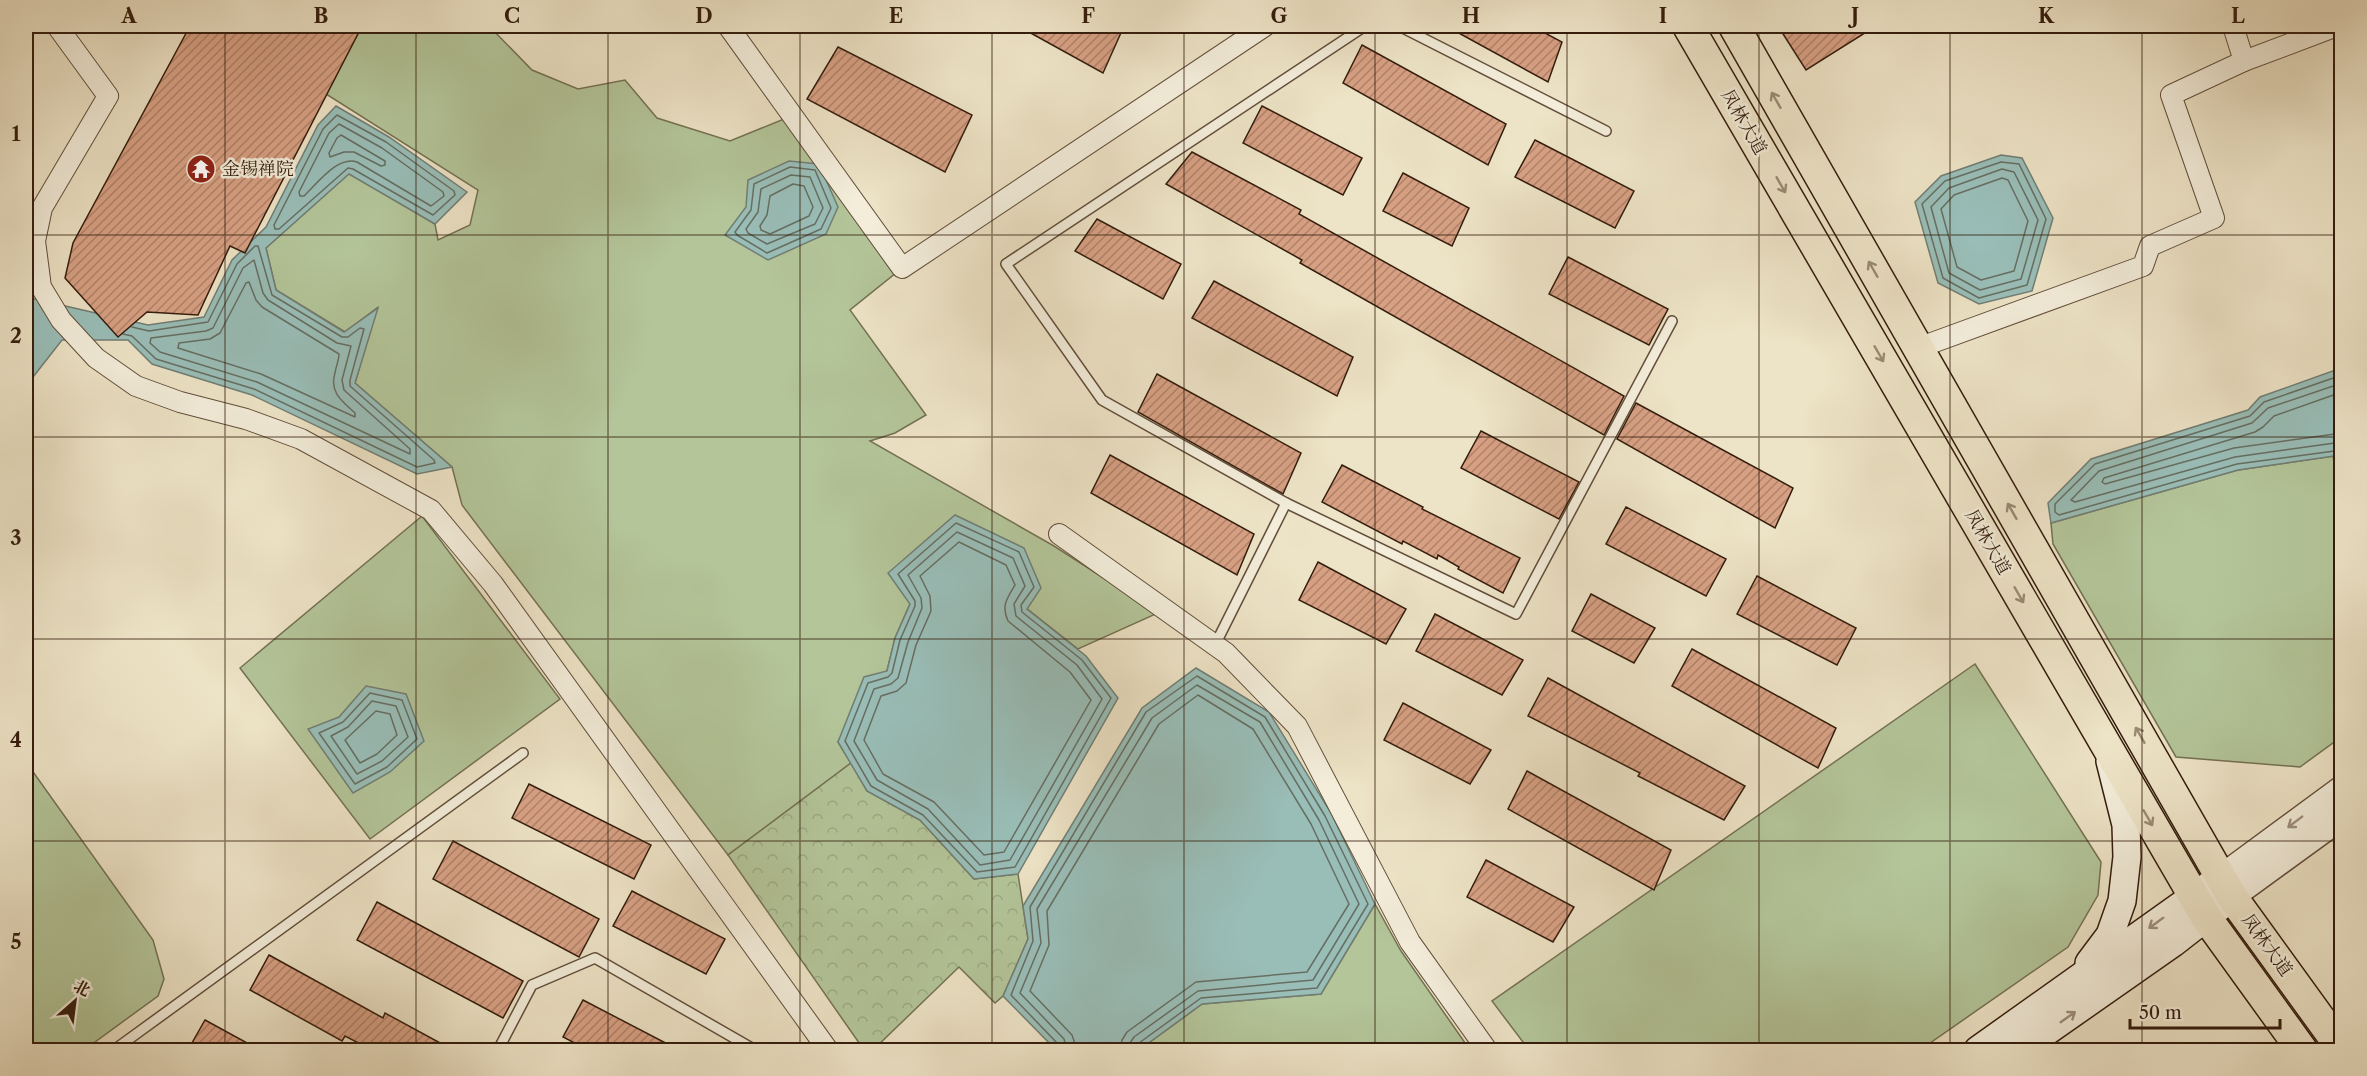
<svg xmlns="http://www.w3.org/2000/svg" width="2367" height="1076" viewBox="0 0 2367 1076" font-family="'Libre Caslon Text','Noto Serif SC',serif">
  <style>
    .green { fill: #b3c599; stroke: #747153; stroke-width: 1.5 }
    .forest { fill: url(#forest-crowns); stroke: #747153; stroke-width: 1.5 }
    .water { fill: #99beb8; stroke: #717e74; stroke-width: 1.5 }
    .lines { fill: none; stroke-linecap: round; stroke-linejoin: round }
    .shore { stroke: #666e62; stroke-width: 1.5 }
    .building { fill: url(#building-hatch); stroke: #341d0d; stroke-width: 1.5 }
    .service-casing { stroke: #624e3b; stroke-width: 12 }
    .minor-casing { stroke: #624e3b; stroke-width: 22 }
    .tertiary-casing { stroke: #624e3b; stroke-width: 27 }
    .secondary-casing { stroke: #341d0d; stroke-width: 30 }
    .primary-casing { stroke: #341d0d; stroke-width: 33 }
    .service { stroke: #f3edda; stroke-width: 9 }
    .minor { stroke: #f3edda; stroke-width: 20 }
    .tertiary { stroke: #f3edda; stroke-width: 24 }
    .secondary { stroke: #f3edda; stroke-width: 27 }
    .primary { stroke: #ede3c6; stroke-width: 30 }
    .oneway { stroke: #9a8a73 }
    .oneway2 { stroke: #9d8f7e }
    .grid { fill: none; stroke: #341d0d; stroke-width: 1.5; stroke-opacity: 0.55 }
    .labels { text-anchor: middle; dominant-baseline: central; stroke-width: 5; stroke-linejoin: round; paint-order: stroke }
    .street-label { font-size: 18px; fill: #341d0d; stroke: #f3edda }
    .poi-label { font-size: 18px; fill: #341d0d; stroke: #f3edda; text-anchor: start }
    .neatline { fill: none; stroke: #341d0d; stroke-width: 2 }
    .grid-label { font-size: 20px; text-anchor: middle; font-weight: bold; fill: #341d0d }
  </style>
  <defs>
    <pattern id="forest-crowns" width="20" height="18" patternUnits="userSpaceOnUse" patternTransform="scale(1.5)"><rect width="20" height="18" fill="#b3c599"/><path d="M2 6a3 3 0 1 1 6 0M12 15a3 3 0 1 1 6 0" fill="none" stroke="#9ba983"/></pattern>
    <pattern id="building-hatch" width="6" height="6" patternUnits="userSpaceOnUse" patternTransform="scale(1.5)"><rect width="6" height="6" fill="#d7a083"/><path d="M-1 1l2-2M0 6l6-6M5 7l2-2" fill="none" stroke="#af826a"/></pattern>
  </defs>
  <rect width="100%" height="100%" fill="#ede3c6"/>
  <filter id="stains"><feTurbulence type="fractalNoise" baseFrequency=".00333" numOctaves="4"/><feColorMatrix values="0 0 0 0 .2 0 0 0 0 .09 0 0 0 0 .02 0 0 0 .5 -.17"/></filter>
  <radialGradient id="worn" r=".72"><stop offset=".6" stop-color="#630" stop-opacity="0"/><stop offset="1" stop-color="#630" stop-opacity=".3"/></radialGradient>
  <g class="green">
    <polygon points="362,26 489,26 532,70 578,89 625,80 657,118 730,141 789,117 902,268 850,310 926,415 895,433 870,441 1054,546 1158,613 1078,649 1026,608 910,604 895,638 887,671 838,742 851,763 728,855 462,505 452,467 355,383 377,308 345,332 276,290 266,248 349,173 435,224 438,240 470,225 478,190 326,94"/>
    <polygon points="2333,456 2342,504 2341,737 2300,767 2176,757 2053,544 2051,523 2238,470"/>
    <polygon points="422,516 560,699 370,839 240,668"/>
    <polygon points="1975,664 2101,862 2098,895 2068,947 1920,1050 1529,1050 1492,1001"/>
    <polygon points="26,762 153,940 164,979 158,996 84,1050 26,1050"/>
    <polygon points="1375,904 1401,951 1470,1050 1139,1050 1202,1004 1321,994"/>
  </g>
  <polygon class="forest" points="851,763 867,791 920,820 974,879 1018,874 1028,939 1003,996 995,1003 959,967 873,1050 864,1050 728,855"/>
  <g class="water">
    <polygon points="336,106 389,137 467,192 435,224 349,174 266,248 276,290 344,332 378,308 355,383 452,467 417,474 252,395 152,364 128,340 62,340 26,386 26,297 148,325 204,317 232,260 266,227 318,125"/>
    <polygon points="2001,155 2022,158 2053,218 2032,291 1979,304 1938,283 1915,202 1941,176"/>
    <polygon points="789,161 819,164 838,207 826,234 768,260 725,235 746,207 748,180"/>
    <polygon points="2341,368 2341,455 2238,470 2051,523 2048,503 2091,459 2248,410 2260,397"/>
    <polygon points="955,515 1024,548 1041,588 1027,609 1086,656 1118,698 1018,874 974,879 920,820 867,791 838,742 864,677 887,671 895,638 910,604 888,573"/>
    <polygon points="1196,668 1269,712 1331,813 1375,904 1321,994 1202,1004 1139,1050 1056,1050 1003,996 1028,939 1023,906 1142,708"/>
    <polygon points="366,686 406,694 424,741 390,772 353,793 308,729 339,717"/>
  </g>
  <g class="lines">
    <g class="shore">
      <polygon points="337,115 386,142 454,191 455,195 433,215 353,169 348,168 279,229 275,229 274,225 323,129"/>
      <path d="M 339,124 L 382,148 L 443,192 L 444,196 L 431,206 L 357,162 C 338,155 317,184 304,196 L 300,196 L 299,192 L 329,133 Z"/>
      <polygon points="341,135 385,161 385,165 381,166 354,152 344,152 330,157 329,153 337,138"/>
      <polygon points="2001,162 2019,164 2046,219 2027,285 1979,298 1943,278 1922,204 1945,181"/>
      <polygon points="790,167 815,170 831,208 821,229 767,253 737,235 735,232 751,210 754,184"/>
      <polygon points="2002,169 2014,172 2038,220 2021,279 1980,290 1949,273 1931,207 1949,188"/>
      <polygon points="791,175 810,177 823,208 815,224 767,244 748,233 746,229 758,212 761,189"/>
      <polygon points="2002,178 2008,180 2028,221 2014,271 1981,280 1957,267 1941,209 1954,195"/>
      <polygon points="793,184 804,186 813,207 809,216 770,234 761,230 760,226 767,215 770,196"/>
      <polygon points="254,260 263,293 268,300 337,343 351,346 342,380 344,390 410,449 410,454 257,382 160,352 150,343 151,338 206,331 213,328 243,268"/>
      <path d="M 249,282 L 256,300 L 262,307 L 339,354 C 339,360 336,366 335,373 C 329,392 342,401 355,413 L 355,417 L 261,374 L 178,348 L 179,343 L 210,339 L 220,333 L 246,283 Z"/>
      <polyline points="123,334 132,336 156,359 254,389 417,467 435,463 434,460 350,386 350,380 364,329 360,328 348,337 342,337 272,295 258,246 255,246 237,264 208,322 149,331 132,327"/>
      <polyline points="2342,375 2264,402 2250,416 2095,464 2055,504 2055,512 2059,515 2237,464 2342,450"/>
      <polyline points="2342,383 2268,408 2252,423 2099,471 2071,500 2075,502 2235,457 2342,442"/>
      <polyline points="2342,392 2274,416 2263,427 2255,432 2104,478 2102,482 2105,484 2234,448 2342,433"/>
      <polygon points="956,523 1019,552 1034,587 1021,605 1022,612 1082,660 1111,698 1015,867 977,872 923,815 871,786 845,741 868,683 888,677 892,673 900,640 915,606 915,601 898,574"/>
      <polygon points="957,532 1013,558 1025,586 1014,604 1016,616 1077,665 1102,699 1010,860 980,865 928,809 877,780 854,741 874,689 891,684 898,678 908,642 922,608 921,598 908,575"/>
      <path d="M 959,542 L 1006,565 L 1015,585 C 1007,598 1001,606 1008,621 L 1070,672 L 1091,700 L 1004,852 L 984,855 L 934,802 L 883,774 L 864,740 L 881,696 L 897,691 L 906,683 L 916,645 L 931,611 L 930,596 L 920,576 Z"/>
      <polygon points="370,693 402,700 417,739 387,767 355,784 319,733 343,722"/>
      <polygon points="372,701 396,706 408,737 382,761 357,774 331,736 348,727"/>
      <polygon points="376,711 390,714 397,735 377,754 360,763 345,740"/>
      <polyline points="1060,1050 1058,1044 1011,995 1033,941 1030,907 1146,712 1197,676 1265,717 1325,816 1368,904 1317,988 1201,998 1139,1043 1136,1050"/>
      <polyline points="1067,1050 1064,1039 1020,993 1041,943 1037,909 1152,718 1197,685 1260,722 1319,820 1359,904 1313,980 1198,991 1134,1037 1130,1043 1129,1050"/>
      <polyline points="1077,1050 1072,1035 1030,991 1049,945 1047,911 1159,724 1198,695 1253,729 1311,824 1349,904 1307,972 1196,982 1127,1032 1122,1040 1120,1050"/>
    </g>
  </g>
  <g class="building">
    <polygon points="190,26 362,26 245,253 230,246 198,315 147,312 118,337 65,278 73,243"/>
    <polygon points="1018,26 1124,26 1103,73"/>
    <polygon points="1446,26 1532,26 1562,42 1548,82"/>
    <polygon points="1778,26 1876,26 1806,70"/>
    <polygon points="1362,45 1506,124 1488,165 1343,83"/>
    <polygon points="838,47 972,115 945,172 807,99"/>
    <polygon points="1262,106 1362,158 1343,195 1243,143"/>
    <polygon points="1535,140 1634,191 1615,228 1515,177"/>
    <polygon points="1192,152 1301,210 1299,214 1624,396 1604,435 1300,263 1302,260 1166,184"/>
    <polygon points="1403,173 1469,208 1452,246 1383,211"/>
    <polygon points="1097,219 1181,264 1163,299 1075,251"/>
    <polygon points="1568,257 1668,309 1649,345 1549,294"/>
    <polygon points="1214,281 1353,357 1337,396 1192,318"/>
    <polygon points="1157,374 1301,453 1283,494 1138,412"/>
    <polygon points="1636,403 1793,488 1775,528 1617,439"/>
    <polygon points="1481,431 1579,482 1559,519 1461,468"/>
    <polygon points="1110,455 1254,534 1237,575 1091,493"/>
    <polygon points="1342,465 1423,507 1422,509 1520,558 1503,593 1458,569 1459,567 1438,555 1437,559 1403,541 1402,544 1322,502"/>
    <polygon points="1626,507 1726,559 1706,596 1606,544"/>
    <polygon points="1318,562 1406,609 1386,644 1299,600"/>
    <polygon points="1757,576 1856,628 1837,665 1737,614"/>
    <polygon points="1591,594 1655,628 1634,663 1572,631"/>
    <polygon points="1435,614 1523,660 1502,695 1416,651"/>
    <polygon points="1692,649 1836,728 1818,768 1672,686"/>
    <polygon points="1548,678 1745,786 1724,820 1638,776 1640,773 1528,716"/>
    <polygon points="1403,703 1491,750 1470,784 1384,740"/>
    <polygon points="1527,771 1671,850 1654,890 1508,809"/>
    <polygon points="529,784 651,845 634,879 512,818"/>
    <polygon points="453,841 599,919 579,957 433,879"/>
    <polygon points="1486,860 1574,907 1553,942 1467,897"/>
    <polygon points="632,891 725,939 706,974 613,926"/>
    <polygon points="377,902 523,981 503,1018 357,940"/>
    <polygon points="269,955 383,1018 385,1013 453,1050 372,1050 345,1036 342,1041 250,990"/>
    <polygon points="583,1000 679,1050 588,1050 563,1037"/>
    <polygon points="205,1020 260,1050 188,1050"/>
  </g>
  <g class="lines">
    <g class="service-casing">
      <g id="service">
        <polyline points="1399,26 1606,131"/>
        <polyline points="1286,503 1516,614 1672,321"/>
        <polyline points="1215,645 1286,503 1102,400 1006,264 1365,26"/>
        <polyline points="114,1050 523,753"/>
        <polyline points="498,1050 532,985 595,958 755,1050"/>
      </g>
    </g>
    <g class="minor-casing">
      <g id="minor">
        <polyline points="57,26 108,96 42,208 35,241 41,287 61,320 96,358 136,386 180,402 246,419 301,439 431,510 493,584 828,1050"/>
        <polyline points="728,26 902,268 1265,26"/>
        <polyline points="2244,61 2337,26"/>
        <polyline points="1918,348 2143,266 2150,246 2214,218 2171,95 2244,61 2233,26"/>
        <polyline points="1059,534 1226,653 1297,726 1410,942 1487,1050"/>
      </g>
    </g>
    <g class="tertiary-casing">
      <g id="tertiary">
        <polyline points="2221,877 2342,788"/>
        <polyline points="2232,897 2342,817"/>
      </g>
    </g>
    <g class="secondary-casing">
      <g id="secondary">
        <polyline points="2089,963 2110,935 2122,901 2127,857 2126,825 2110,761"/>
        <polyline points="1978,1050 2221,877"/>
        <polyline points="2020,1050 2173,943 2232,897"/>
      </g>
    </g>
    <g class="primary-casing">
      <g id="primary">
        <polyline points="1688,26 2206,917 2302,1050"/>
        <polyline points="1734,26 2232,897 2342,1049"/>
      </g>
    </g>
    <use href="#service" class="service"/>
    <use href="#minor" class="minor"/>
    <use href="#tertiary" class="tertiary"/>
    <use href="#secondary" class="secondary"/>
    <use href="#primary" class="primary"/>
  </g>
  <defs><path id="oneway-shaft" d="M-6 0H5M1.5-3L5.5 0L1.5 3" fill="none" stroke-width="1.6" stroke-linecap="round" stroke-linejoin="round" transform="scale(1.5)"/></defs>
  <g class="oneway">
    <use href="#oneway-shaft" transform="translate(1776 100) rotate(-120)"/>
    <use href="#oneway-shaft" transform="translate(1781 185) rotate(60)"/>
    <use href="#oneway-shaft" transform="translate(1873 269) rotate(-120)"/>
    <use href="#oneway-shaft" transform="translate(1879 354) rotate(60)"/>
    <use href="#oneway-shaft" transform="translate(2012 511) rotate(-120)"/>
    <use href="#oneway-shaft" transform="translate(2019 595) rotate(60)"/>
    <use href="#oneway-shaft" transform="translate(2140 735) rotate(-120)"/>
    <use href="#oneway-shaft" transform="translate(2148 818) rotate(60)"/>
  </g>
  <g class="oneway2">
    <use href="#oneway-shaft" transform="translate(2295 822) rotate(143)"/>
    <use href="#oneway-shaft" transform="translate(2156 923) rotate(144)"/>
    <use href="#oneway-shaft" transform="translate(2068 1017) rotate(-35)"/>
  </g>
  <path class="grid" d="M 225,26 L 225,1050M 416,26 L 416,1050M 608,26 L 608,1050M 800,26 L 800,1050M 992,26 L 992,1050M 1184,26 L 1184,1050M 1375,26 L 1375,1050M 1567,26 L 1567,1050M 1759,26 L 1759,1050M 1950,26 L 1950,1050M 2142,26 L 2142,1050M 26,235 L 2342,235M 26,437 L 2342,437M 26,639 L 2342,639M 26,841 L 2342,841"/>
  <defs>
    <g id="temple-disc" transform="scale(1.5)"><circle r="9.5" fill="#8f2418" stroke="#f3edda"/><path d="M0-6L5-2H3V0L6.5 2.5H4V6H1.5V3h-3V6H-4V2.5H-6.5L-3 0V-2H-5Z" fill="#fff"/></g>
  </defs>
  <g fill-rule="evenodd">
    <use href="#temple-disc" x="201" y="169"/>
  </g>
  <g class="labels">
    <g class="street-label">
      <text transform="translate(1744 122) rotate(60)">凤林大道</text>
      <text transform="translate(1988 542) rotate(60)">凤林大道</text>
      <text transform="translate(2267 945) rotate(54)">凤林大道</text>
    </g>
    <g class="poi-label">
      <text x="222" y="169">金锡禅院</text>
    </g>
  </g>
  <rect width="2367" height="1076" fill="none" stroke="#ede3c6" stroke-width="66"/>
  <g transform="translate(75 1001) rotate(28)" stroke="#f3edda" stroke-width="4.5" paint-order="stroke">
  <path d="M0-4.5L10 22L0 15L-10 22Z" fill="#341d0d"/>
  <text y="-9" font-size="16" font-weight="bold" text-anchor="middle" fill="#341d0d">北</text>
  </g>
  <path d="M2130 1019v9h150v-9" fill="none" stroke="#341d0d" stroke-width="3"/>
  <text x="2139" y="1019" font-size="18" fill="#341d0d" stroke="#f3edda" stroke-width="4.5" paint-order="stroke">50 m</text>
  <rect x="33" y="33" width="2301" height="1010" class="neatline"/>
  <g class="grid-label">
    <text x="129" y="23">A</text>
    <text x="321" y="23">B</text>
    <text x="512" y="23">C</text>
    <text x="704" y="23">D</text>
    <text x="896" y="23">E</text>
    <text x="1088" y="23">F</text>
    <text x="1279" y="23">G</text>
    <text x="1471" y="23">H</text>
    <text x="1663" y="23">I</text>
    <text x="1855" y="23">J</text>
    <text x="2046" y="23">K</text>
    <text x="2238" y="23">L</text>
    <text x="16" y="141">1</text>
    <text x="16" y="343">2</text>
    <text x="16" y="545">3</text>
    <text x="16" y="747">4</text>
    <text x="16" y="949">5</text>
  </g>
  <rect width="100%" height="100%" filter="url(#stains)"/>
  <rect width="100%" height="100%" fill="url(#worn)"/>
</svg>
